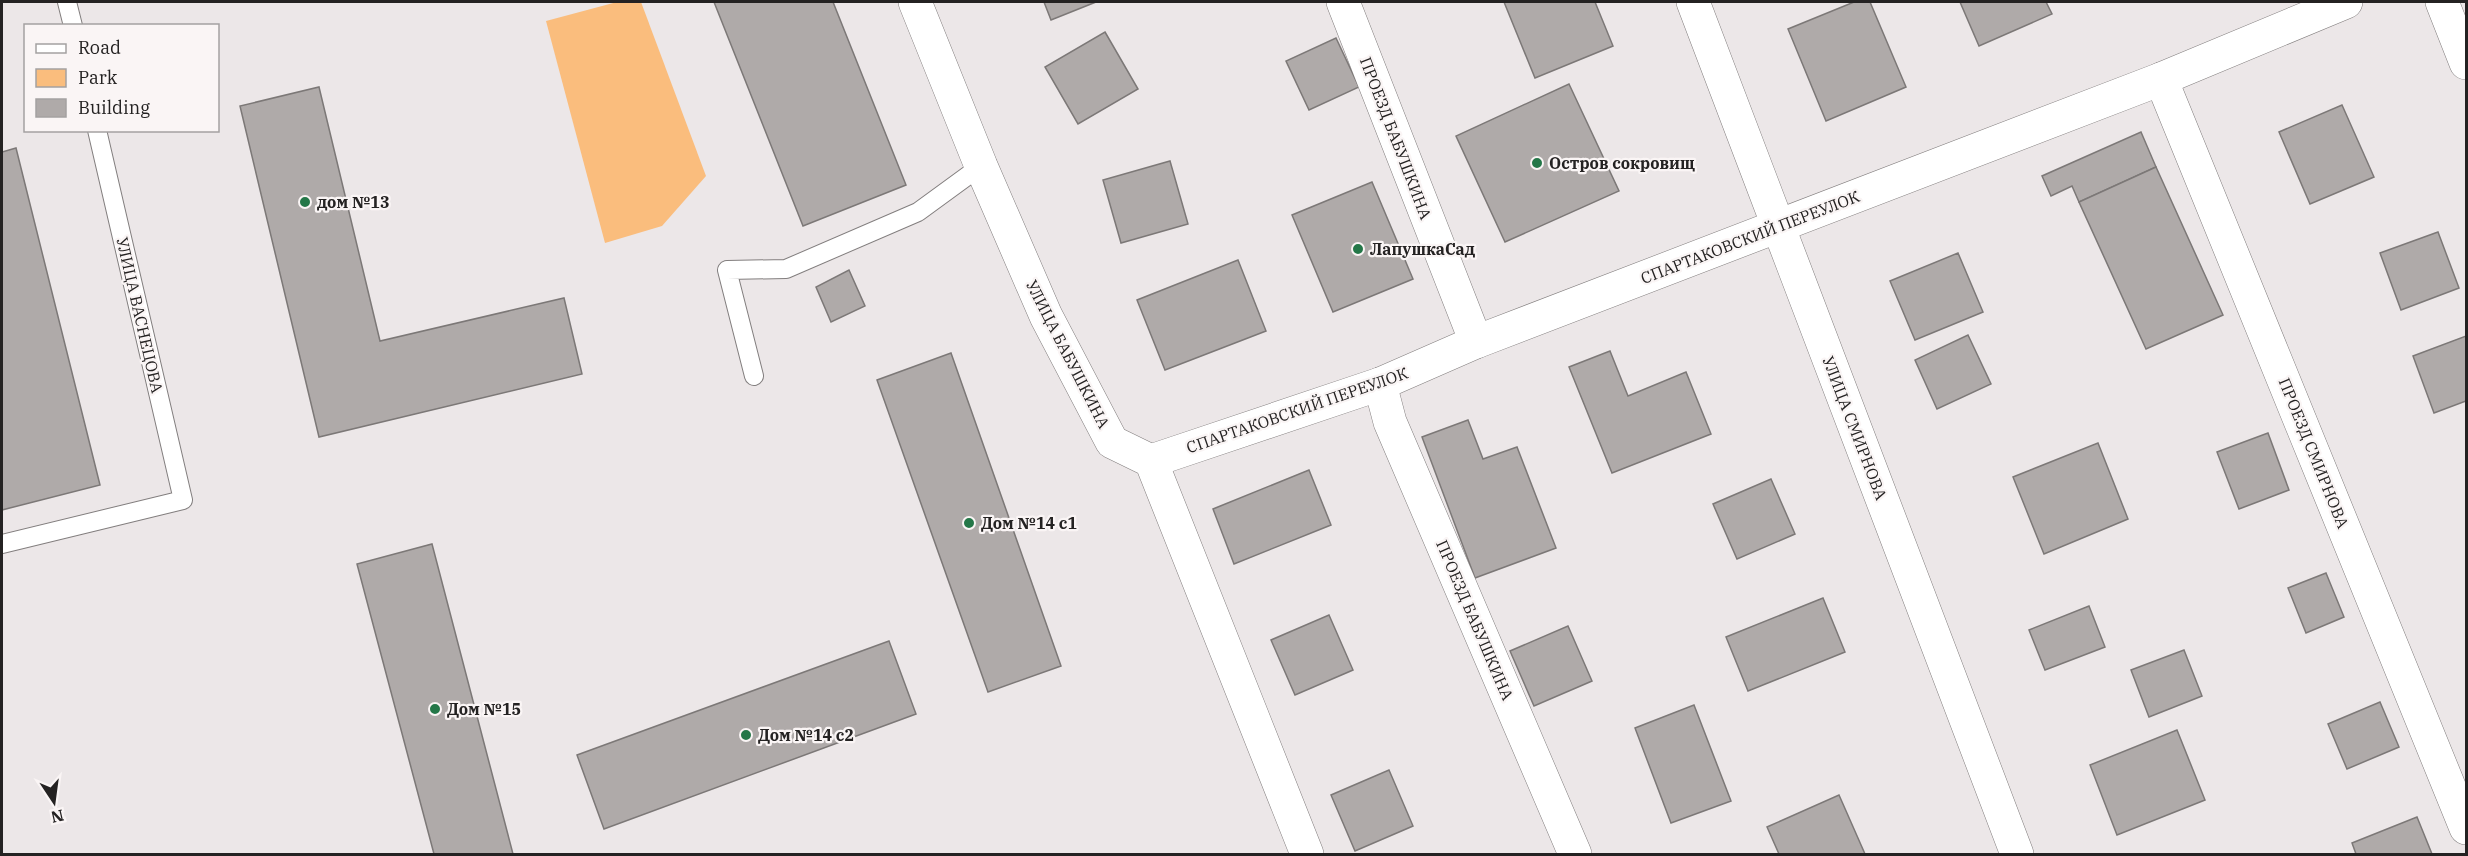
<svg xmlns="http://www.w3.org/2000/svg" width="2468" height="856" viewBox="0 0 2468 856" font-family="'IBM Plex Serif',serif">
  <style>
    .green { fill: #fabd7d }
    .building { fill: #afaaa9; stroke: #7c7877; stroke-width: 1.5 }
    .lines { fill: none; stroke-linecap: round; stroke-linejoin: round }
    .lane-casing { stroke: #827e7e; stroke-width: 20 }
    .street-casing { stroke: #827e7e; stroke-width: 34 }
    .lane { stroke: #fff; stroke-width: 18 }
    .street { stroke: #fff; stroke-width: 33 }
    .poi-dot { fill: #247748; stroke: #faf5f5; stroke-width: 2 }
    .labels { text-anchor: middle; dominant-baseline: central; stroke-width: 4.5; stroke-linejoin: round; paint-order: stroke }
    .street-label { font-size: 16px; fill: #242222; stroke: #faf5f5 }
    .poi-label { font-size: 16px; font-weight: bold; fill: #242222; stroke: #faf5f5; text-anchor: start }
  </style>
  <rect width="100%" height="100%" fill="#ece7e8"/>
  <polygon class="green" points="617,2 641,2 706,176 662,226 605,243 546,21"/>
  <g class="building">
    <polygon points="714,2 833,2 906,185 803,226"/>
    <polygon points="1044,2 1096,2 1051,20"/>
    <polygon points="1504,2 1595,2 1613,46 1535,78"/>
    <polygon points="1854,2 1870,2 1906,87 1826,121 1788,29"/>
    <polygon points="1960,2 2046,2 2052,14 1979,46"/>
    <polygon points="1105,32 1138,89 1078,124 1045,67"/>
    <polygon points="1336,38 1359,87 1309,110 1286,61"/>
    <polygon points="1569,84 1619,191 1505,242 1456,136"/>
    <polygon points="319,87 380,341 564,298 582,374 319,437 240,106"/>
    <polygon points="2342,105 2374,177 2310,204 2279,132"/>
    <polygon points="2141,132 2156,167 2079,202 2072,186 2051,196 2042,176"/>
    <polygon points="16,148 100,485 2,510 2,152"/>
    <polygon points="1170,161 1188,224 1121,243 1103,180"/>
    <polygon points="2156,167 2223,315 2146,349 2079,202"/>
    <polygon points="1372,182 1413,279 1333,312 1292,215"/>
    <polygon points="2438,232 2459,288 2401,310 2380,253"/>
    <polygon points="1958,253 1983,312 1915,340 1890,281"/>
    <polygon points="1238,260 1266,331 1165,370 1137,300"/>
    <polygon points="849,270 865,306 831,322 816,287"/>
    <polygon points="1968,335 1991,384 1937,409 1915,360"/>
    <polygon points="2466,336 2466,401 2434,413 2413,356"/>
    <polygon points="1610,351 1628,396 1686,372 1711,434 1612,473 1569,367"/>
    <polygon points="951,353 1061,666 988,692 877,380"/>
    <polygon points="1468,420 1483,459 1517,447 1556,548 1475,578 1422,437"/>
    <polygon points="2268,433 2289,490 2239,509 2217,452"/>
    <polygon points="2098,443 2128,519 2044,554 2013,477"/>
    <polygon points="1309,470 1331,525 1234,564 1213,509"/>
    <polygon points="1771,479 1795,534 1737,559 1713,504"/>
    <polygon points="432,544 513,854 434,854 357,564"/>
    <polygon points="2326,573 2344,617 2306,633 2288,588"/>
    <polygon points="1823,598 1845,652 1748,691 1726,637"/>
    <polygon points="2089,606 2105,647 2045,670 2029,630"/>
    <polygon points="1329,615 1353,670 1295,695 1271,640"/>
    <polygon points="1568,626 1592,681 1534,706 1510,651"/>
    <polygon points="889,641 916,714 604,829 577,755"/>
    <polygon points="2184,650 2202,696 2149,717 2131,670"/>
    <polygon points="2380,702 2399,747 2347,769 2328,724"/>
    <polygon points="1694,705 1731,801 1671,823 1635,728"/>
    <polygon points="2177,730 2205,800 2117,835 2090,765"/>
    <polygon points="1389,770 1413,826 1355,851 1331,795"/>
    <polygon points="1839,795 1865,854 1779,854 1767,827"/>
    <polygon points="2417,817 2432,854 2356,854 2352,843"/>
  </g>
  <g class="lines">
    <g class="lane-casing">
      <g id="lane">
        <polyline points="67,2 73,26"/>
        <polyline points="754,376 727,270 786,269 918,212 981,166"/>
        <polyline points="2,544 183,500 97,130"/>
      </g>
    </g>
    <g class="street-casing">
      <g id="street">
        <polyline points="915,2 981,166 1046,316 1112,442 1151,461 1307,854"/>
        <polyline points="1343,2 1476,342"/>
        <polyline points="1693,2 2017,854"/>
        <polyline points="2442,2 2466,63"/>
        <polyline points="2161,79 2466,828"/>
        <polyline points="1380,384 1390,422 1575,854"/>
        <polyline points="1151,461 1380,384 1476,342 2161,79 2346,2"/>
      </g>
    </g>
    <use href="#lane" class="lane"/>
    <use href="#street" class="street"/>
  </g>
  <g class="poi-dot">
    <circle cx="1537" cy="163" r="6"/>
    <circle cx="305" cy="202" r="6"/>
    <circle cx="1358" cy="249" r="6"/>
    <circle cx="969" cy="523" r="6"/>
    <circle cx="435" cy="709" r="6"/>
    <circle cx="746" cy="735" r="6"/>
  </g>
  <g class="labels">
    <g class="street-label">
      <text transform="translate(1396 138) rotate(69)">ПРОЕЗД БАБУШКИНА</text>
      <text transform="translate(1750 237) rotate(-21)">СПАРТАКОВСКИЙ ПЕРЕУЛОК</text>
      <text transform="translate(140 315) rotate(77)">УЛИЦА ВАСНЕЦОВА</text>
      <text transform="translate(1068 354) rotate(63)">УЛИЦА БАБУШКИНА</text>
      <text transform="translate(1297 410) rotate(-19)">СПАРТАКОВСКИЙ ПЕРЕУЛОК</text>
      <text transform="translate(1855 428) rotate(69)">УЛИЦА СМИРНОВА</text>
      <text transform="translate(2314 453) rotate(68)">ПРОЕЗД СМИРНОВА</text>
      <text transform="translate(1475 620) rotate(67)">ПРОЕЗД БАБУШКИНА</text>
    </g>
    <g class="poi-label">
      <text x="1549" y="163">Остров сокровищ</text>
      <text x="317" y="202">дом №13</text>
      <text x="1370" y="249">ЛапушкаСад</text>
      <text x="981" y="523">Дом №14 с1</text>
      <text x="447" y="709">Дом №15</text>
      <text x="758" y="735">Дом №14 с2</text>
    </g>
  </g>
  <rect width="2468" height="856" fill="none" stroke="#242222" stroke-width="6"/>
  <rect x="24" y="24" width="195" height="108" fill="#faf5f5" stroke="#a4a1a1" stroke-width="1.5"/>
  <rect x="36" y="44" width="30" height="9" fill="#ffffff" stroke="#a4a1a1" stroke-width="1.5"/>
  <text x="78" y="54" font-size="18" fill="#242222">Road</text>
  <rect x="36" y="69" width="30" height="18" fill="#fabd7d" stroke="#a4a1a1" stroke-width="1.5"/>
  <text x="78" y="84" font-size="18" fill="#242222">Park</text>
  <rect x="36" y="99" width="30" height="18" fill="#afaaa9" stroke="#a4a1a1" stroke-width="1.5"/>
  <text x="78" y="114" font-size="18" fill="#242222">Building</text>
  <g transform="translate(54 802) rotate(167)" stroke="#faf5f5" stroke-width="4.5" paint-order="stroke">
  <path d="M0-4.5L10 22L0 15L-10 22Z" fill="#242222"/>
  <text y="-9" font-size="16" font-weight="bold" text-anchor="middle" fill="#242222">N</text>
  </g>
</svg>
